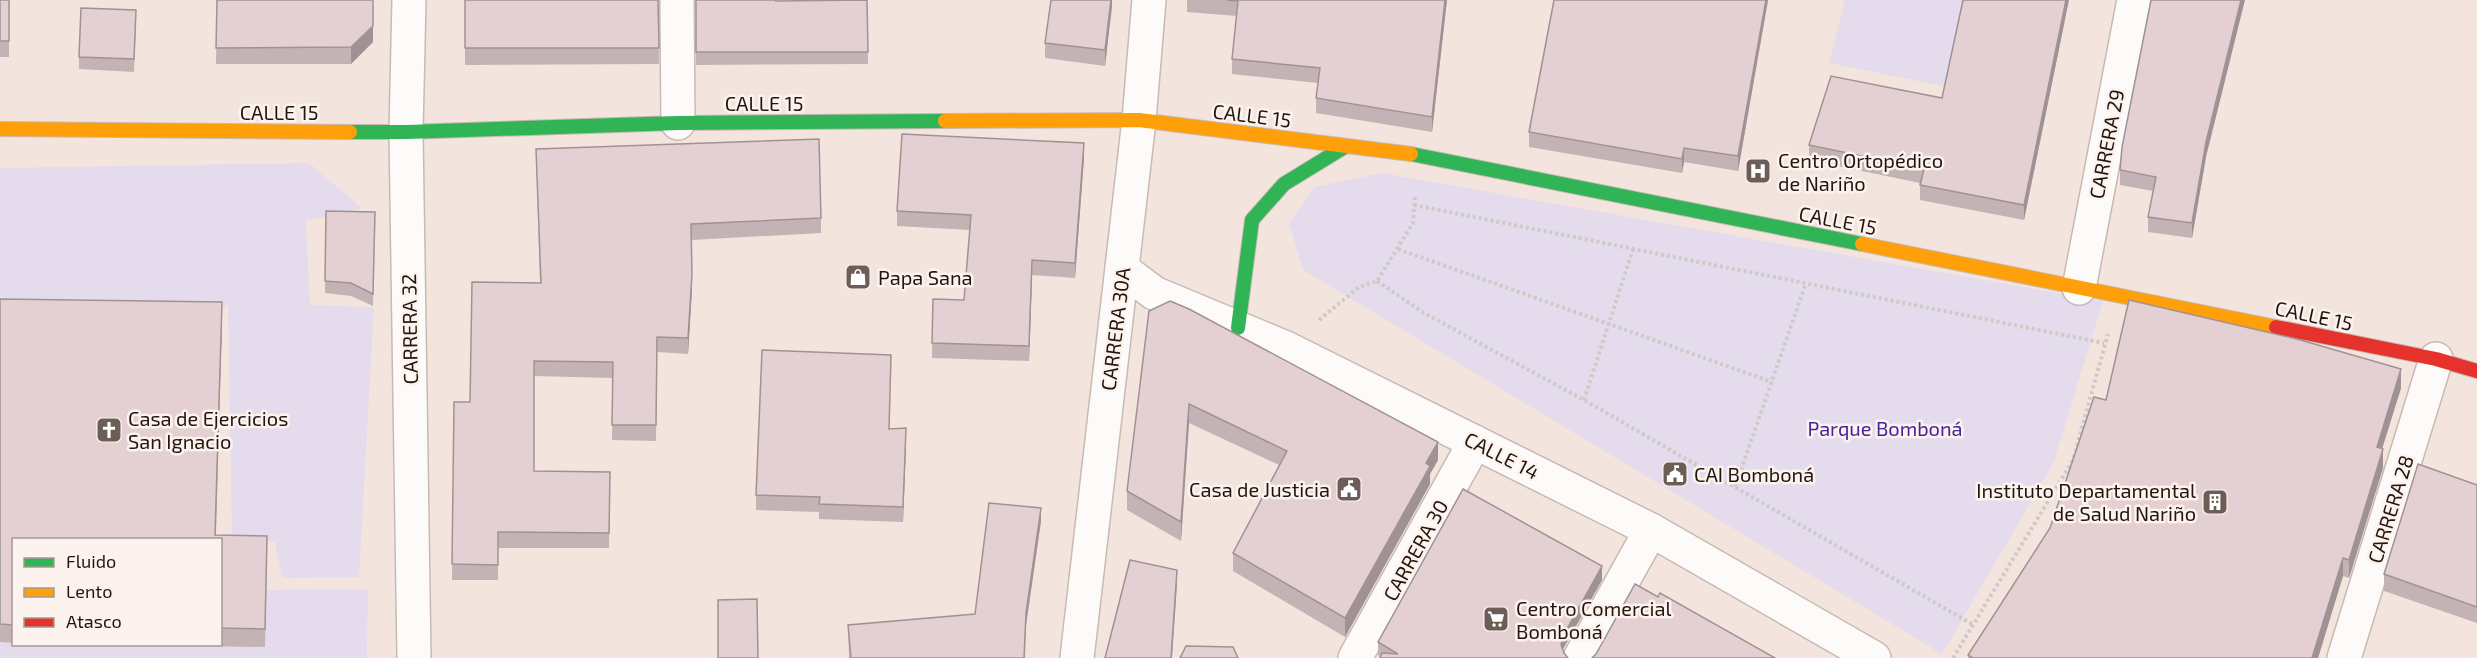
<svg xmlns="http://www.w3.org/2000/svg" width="2477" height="658" viewBox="0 0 2477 658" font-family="'Exo 2',sans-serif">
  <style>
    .green { fill: #e4dcec }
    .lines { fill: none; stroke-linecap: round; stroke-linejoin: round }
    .street-casing { stroke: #c8bab3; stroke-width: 36 }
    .fast-casing { stroke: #c8bab3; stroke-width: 16 }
    .slow-casing { stroke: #c8bab3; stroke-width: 16 }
    .jam-casing { stroke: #c8bab3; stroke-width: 16 }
    .path { stroke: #cfc9c7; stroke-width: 4; stroke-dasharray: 3 3; stroke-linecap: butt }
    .street { stroke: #fdfbfa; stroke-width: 33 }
    .fast { stroke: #30b455; stroke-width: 14 }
    .slow { stroke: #ff9f0a; stroke-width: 14 }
    .jam { stroke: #e5322d; stroke-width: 14 }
    .wall { fill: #c4b3b5 }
    .shaded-wall { fill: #a09294 }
    .building { fill: #e4d0d3; stroke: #a09294; stroke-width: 1.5 }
    .labels { text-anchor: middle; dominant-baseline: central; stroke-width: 5; stroke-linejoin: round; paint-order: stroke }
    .street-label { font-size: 20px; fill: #23150e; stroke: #fcf3ef }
    .poi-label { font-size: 20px; fill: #23150e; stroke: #fcf3ef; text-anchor: start }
    .park-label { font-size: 20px; fill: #47239b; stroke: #fcf3ef }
  </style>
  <rect width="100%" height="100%" fill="#f3e5de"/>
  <g class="green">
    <polygon points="1845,0 1967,0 1948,87 1829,63"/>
    <polygon points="309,163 362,208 306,221 310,305 374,307 359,577 282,578 275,542 232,539 228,305 220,312 0,304 0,168"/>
    <polygon points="1382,173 2103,301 2054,462 1942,654 1303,270 1289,224 1314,187"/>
    <polygon points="368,589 367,658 0,658 0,642 13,643 14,644 265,647 266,590"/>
  </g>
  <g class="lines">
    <g class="street-casing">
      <g id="street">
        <polyline points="409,0 406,132 414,658"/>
        <polyline points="677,0 678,123"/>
        <polyline points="1122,269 1154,293 1286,348 1651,530 1874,658"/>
        <polyline points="2079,288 2134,0"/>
        <polyline points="1077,658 1139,120 1149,0"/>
        <polyline points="1355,658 1475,442"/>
        <polyline points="1580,658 1651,530"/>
        <polyline points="2344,658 2436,359"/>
      </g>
    </g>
    <g class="fast-casing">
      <g id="fast">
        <polyline points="350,132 406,132 678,123 945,121"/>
        <polyline points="1411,154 1862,244"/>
        <polyline points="1238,328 1252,220 1284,184 1346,146"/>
      </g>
    </g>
    <g class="slow-casing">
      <g id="slow">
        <polyline points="945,121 1139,120 1411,154"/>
        <polyline points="0,129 350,132"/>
        <polyline points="1862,244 2276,327"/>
      </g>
    </g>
    <g class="jam-casing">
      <polyline id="jam" points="2276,327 2436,359 2477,371"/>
    </g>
    <g class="path">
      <polyline points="1414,205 2104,343"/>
      <polyline points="1398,249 1772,382"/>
      <polyline points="1377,281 1424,313 1584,400 1972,624"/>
      <polyline points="1319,320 1359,287 1377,281 1413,223 1415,196"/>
      <polyline points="1584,400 1633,249"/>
      <polyline points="1735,487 1806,283"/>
      <polyline points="1953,658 2073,460 2108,334"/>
    </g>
    <use href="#street" class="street"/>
    <use href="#fast" class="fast"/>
    <use href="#slow" class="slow"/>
    <use href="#jam" class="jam"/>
  </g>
  <g class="wall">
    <rect x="0" y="0" width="9" height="57"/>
    <polygon points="217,0 373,0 373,42 351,64 216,64"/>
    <polygon points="465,0 658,0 659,64 465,65"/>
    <polygon points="696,0 777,1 867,0 868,64 696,65"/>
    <polygon points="1112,0 1105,66 1045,58 1045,43"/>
    <polygon points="1187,0 1447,0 1432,132 1316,113 1316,98 1318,83 1232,74 1232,59 1237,16 1187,12"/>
    <polygon points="1554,0 1768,0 1738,171 1684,162 1682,173 1529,147 1529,132"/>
    <polygon points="136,23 134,72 79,69 79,57"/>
    <polygon points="2064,24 2024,220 1920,200 1920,183 1809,160 1809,145 1942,98"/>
    <polygon points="536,149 821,218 821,233 691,240 692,289 688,354 657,352 656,441 612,440 613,378 534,376 534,471 610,472 609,548 498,548 498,580 452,580 454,402 470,402 540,283"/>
    <polygon points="2206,157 2192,238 2148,232 2148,217 2153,191 2120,185 2120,170"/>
    <polygon points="1084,158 1075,278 1032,275 1029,361 932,358 933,299 964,300 970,230 897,226 897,211"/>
    <polygon points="326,211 375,212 373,306 351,296 325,293"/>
    <polygon points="0,299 222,320 216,535 267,554 265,647 119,645 220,645 220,540 14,540 14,643 0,642"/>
    <polygon points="1189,309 1438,460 1430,474 1430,484 1345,637 1233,571 1233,553 1279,465 1189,423 1181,541 1127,510 1127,491"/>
    <polygon points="2401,388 2382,449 2383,468 2349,578 2343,576 2318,658 1968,658 1968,655 2050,528 2106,400"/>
    <polygon points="889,429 906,443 903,522 819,519 819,512 756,510 756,495"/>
    <polygon points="2477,485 2477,623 2384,591 2384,574"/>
    <polygon points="1041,521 1026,625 1025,658 849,658 848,625 975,614"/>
    <polygon points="1602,580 1563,649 1380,657 1378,655 1378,642"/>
  </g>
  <g class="shaded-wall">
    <polygon points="1111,0 1112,0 1112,7 1105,66 1105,50"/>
    <polygon points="1445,0 1447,0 1432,132 1432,117"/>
    <polygon points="1766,0 1768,0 1738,171 1738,156"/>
    <polygon points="2066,0 2069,0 2024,220 2024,205"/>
    <polygon points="2241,0 2245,0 2206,157 2192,238 2192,223 2206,142"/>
    <polygon points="373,26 373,42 351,64 351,47"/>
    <polygon points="1084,143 1084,158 1075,278 1075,263"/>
    <polygon points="1684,148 1684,162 1682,173 1682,159"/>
    <polygon points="1032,260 1032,275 1029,361 1029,346"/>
    <polygon points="692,274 692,289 688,354 688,338"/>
    <polygon points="222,302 222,320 215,540"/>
    <polygon points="2401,369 2401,388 2377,465 2377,447"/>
    <polygon points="1189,404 1189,423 1181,541 1181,522"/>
    <polygon points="906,428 906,443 903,522 903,507"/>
    <polygon points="1438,442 1438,460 1430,474 1430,484 1345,637 1345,618 1426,463"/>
    <polygon points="2383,449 2383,468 2349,578 2349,560"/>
    <polygon points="1041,508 1041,521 1026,625 1024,658 1026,613"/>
    <polygon points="2343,558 2343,576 2318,658 2312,658"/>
    <polygon points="1602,566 1602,580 1563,649 1561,658 1561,645 1563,636"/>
    <polygon points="1177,570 1177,584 1172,658 1171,658"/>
  </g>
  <g class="building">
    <rect x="0" y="0" width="9" height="41"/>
    <polygon points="217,0 373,0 373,26 351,47 216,48"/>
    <polygon points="465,0 658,0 659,48 465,48"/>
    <polygon points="696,0 776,0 776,1 867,0 868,52 696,52"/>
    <polygon points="1051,0 1111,0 1105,50 1045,43"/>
    <polygon points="1227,0 1445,0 1432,117 1316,98 1320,68 1232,59 1238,1"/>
    <polygon points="1554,0 1766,0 1738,156 1684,148 1682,159 1529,132"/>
    <polygon points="1963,0 2066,0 2024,205 1920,185 1924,169 1809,145 1831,76 1942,98"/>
    <polygon points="2151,0 2241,0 2206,142 2192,223 2148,217 2156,177 2120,170 2122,147"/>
    <polygon points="81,8 136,10 134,59 79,57"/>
    <polygon points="902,134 1084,143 1075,263 1032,260 1029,346 932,343 933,299 964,300 971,215 897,211"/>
    <polygon points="819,139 821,218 691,224 692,274 688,338 657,337 656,425 612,425 613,362 534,361 534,471 610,472 609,533 498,532 498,565 452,564 454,402 470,402 472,282 541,283 536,149"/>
    <polygon points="326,211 375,212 373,294 351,283 325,281"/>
    <polygon points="0,299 222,302 215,535 267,536 265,629 220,628 220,540 14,540 14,625 0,624"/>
    <polygon points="2129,300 2297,339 2401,369 2377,447 2383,449 2349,560 2343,558 2312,658 1973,658 1968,655 2050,528 2094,397 2106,400"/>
    <polygon points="1170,301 1189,309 1438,442 1426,463 1430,466 1345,618 1233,553 1287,451 1189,404 1181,522 1127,491 1149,311"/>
    <polygon points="762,350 891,355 889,429 906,428 903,507 819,504 820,497 756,495"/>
    <polygon points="2418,464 2477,485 2477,607 2384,574"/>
    <polygon points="1463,489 1602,566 1563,636 1561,645 1564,653 1568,658 1380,658 1382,653 1398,654 1378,642"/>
    <polygon points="989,503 1041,508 1026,613 1024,658 851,658 848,625 975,614"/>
    <polygon points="1130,560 1177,570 1171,658 1105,658"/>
    <polygon points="1635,584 1658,597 1660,593 1775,658 1592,658 1596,654"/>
    <polygon points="757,599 758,658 718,658 718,600"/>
    <polygon points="1186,646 1233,647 1238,658 1180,658"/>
  </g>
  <defs>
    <g id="hospital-square" transform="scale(1.35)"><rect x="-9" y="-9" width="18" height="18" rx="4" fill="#6c5e57" stroke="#fcf3ef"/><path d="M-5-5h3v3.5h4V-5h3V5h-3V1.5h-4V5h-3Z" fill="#fff"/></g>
    <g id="shop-square" transform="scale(1.35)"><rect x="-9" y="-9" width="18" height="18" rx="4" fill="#6c5e57" stroke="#fcf3ef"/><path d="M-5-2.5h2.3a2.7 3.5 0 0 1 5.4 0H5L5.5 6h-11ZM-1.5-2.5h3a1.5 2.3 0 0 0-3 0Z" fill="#fff"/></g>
    <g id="church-square" transform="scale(1.35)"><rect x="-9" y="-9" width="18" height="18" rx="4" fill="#6c5e57" stroke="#fcf3ef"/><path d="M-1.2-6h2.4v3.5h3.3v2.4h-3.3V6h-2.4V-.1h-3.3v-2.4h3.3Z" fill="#fff"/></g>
    <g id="civic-square" transform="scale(1.35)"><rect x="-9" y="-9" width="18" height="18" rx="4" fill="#6c5e57" stroke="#fcf3ef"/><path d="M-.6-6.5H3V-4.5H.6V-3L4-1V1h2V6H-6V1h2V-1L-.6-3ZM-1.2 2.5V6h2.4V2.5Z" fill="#fff"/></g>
    <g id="building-square" transform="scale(1.35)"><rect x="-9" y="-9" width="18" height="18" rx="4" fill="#6c5e57" stroke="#fcf3ef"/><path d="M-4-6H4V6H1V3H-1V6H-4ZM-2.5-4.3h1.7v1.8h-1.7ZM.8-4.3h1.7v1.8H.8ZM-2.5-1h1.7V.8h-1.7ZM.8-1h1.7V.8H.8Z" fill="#fff"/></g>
    <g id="supermarket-square" transform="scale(1.35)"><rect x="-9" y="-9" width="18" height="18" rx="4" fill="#6c5e57" stroke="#fcf3ef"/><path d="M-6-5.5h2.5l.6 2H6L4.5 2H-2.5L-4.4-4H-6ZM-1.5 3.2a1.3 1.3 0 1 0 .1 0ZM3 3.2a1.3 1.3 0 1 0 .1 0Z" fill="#fff"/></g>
  </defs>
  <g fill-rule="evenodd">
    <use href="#hospital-square" x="1758" y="171"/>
    <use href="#shop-square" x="858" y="277"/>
    <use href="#church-square" x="109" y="430"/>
    <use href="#civic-square" x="1675" y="474"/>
    <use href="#civic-square" x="1349" y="489"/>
    <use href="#building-square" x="2215" y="502"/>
    <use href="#supermarket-square" x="1496" y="619"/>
  </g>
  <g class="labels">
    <g class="street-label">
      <text x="764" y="103">CALLE 15</text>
      <text x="279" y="112">CALLE 15</text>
      <text transform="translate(1252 115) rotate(7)">CALLE 15</text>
      <text transform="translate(2106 144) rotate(-79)">CARRERA 29</text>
      <text transform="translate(1838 220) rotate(11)">CALLE 15</text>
      <text transform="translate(2314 315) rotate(12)">CALLE 15</text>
      <text transform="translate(409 329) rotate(-91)">CARRERA 32</text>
      <text transform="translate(1115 329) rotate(-83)">CARRERA 30A</text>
      <text transform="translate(1502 455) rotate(27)">CALLE 14</text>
      <text transform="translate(2390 509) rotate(-73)">CARRERA 28</text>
      <text transform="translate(1415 550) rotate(-61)">CARRERA 30</text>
    </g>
    <g class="poi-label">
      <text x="1778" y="160">Centro Ortopédico<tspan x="1778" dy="23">de Nariño</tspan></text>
      <text x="878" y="277">Papa Sana</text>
      <text x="128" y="418">Casa de Ejercicios<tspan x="128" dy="23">San Ignacio</tspan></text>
      <text x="1694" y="474">CAI Bomboná</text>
      <text x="1330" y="489" text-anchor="end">Casa de Justicia</text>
      <text x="2196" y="490" text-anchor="end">Instituto Departamental<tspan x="2196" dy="23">de Salud Nariño</tspan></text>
      <text x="1516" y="608">Centro Comercial<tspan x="1516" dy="23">Bomboná</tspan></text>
    </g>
    <g class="park-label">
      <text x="1885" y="428">Parque Bomboná</text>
    </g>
  </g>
  <rect x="12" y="538" width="210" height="108" fill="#fcf3ef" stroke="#a59a95" stroke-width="1.5"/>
  <rect x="24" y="558" width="30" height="9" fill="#30b455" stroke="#a59a95" stroke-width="1.5"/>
  <text x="66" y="568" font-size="18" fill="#23150e">Fluido</text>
  <rect x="24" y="588" width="30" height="9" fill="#ff9f0a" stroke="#a59a95" stroke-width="1.5"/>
  <text x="66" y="598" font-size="18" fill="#23150e">Lento</text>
  <rect x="24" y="618" width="30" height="9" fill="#e5322d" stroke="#a59a95" stroke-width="1.5"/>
  <text x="66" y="628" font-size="18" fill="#23150e">Atasco</text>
</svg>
